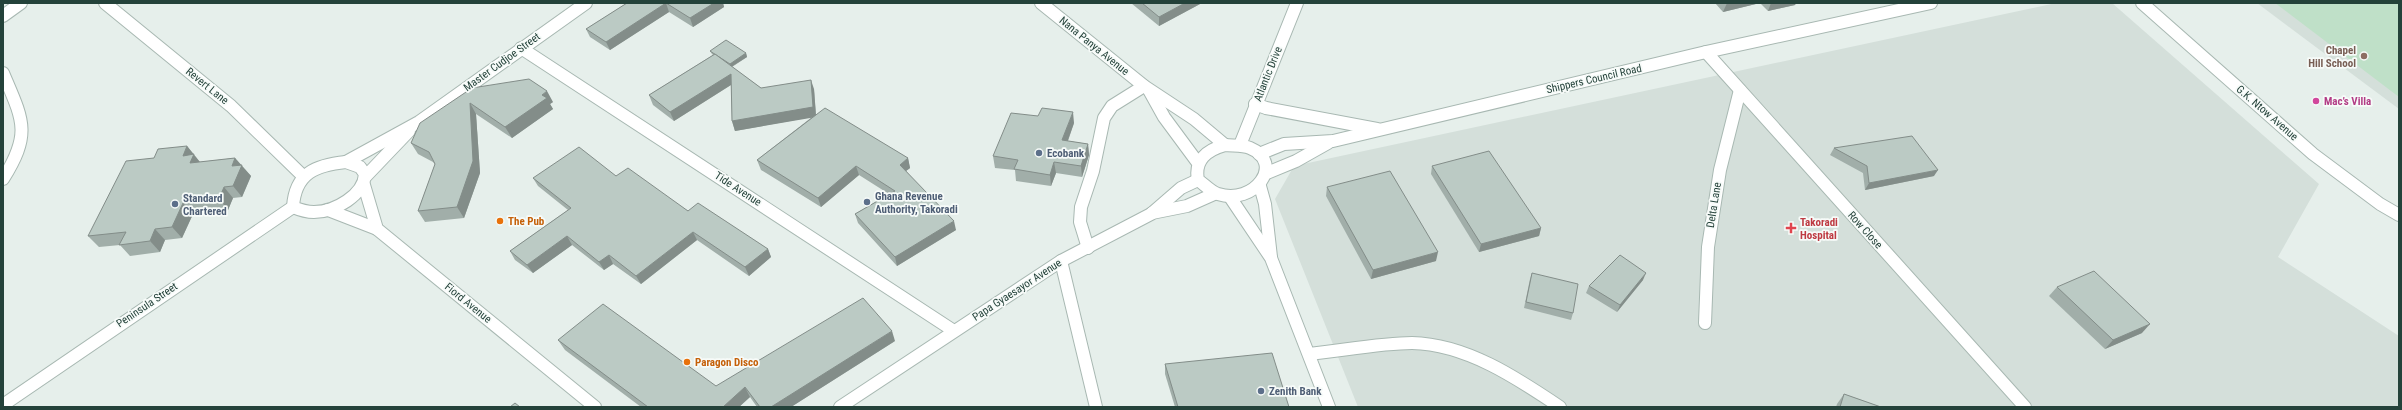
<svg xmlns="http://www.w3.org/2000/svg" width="2402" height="410" viewBox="0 0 2402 410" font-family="'Roboto Condensed',sans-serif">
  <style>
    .built { fill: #d4dfda }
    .green { fill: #bfe0c8 }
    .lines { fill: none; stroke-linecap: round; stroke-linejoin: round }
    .service-casing { stroke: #a8b8b2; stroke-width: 14 }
    .minor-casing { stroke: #a8b8b2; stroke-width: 14 }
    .tertiary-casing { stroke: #a8b8b2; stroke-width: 14 }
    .service { stroke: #fff; stroke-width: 12 }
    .minor { stroke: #fff; stroke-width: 12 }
    .tertiary { stroke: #fff; stroke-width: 12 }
    .wall { fill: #a1aea9 }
    .shaded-wall { fill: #838d89 }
    .building { fill: #bbcac4; stroke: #838d89 }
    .education-dot { fill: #8d6e63; stroke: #f7fbf9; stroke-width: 1.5 }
    .hotel-dot { fill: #d1479c; stroke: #f7fbf9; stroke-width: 1.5 }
    .service-dot { fill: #5c6f8a; stroke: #f7fbf9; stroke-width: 1.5 }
    .food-dot { fill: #e8710a; stroke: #f7fbf9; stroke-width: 1.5 }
    .health-dot { fill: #e0444e; stroke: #f7fbf9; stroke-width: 1.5 }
    .labels { text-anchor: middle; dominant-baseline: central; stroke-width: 3.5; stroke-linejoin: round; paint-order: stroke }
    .street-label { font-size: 11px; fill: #24423a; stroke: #f7fbf9 }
    .education-label { font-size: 11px; font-weight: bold; fill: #785e54; stroke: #f7fbf9; text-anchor: end }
    .hotel-label { font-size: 11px; font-weight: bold; fill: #b23c85; stroke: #f7fbf9; text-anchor: start }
    .service-label { font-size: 11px; font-weight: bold; fill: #4e5e75; stroke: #f7fbf9; text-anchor: start }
    .food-label { font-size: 11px; font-weight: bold; fill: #c56008; stroke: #f7fbf9; text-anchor: start }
    .health-label { font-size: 11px; font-weight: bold; fill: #be3a42; stroke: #f7fbf9; text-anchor: start }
  </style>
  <rect width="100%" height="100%" fill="#e6efeb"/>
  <g class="built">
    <polygon points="2056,3 2112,3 2319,184 2278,257 2399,336 2399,407 1358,407 1275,199 1294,166"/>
    <polygon points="2257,3 2399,3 2399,109"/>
  </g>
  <polygon class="green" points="2275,3 2399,3 2399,97"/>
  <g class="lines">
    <g class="service-casing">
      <g id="service">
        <polyline points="1706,52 2025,407"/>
        <polyline points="1240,145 1297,3"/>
        <polyline points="1088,248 1080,222 1081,207 1093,171 1104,118 1112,106 1144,86"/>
        <polyline points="1061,261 1096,407"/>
        <polyline points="1705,323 1708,247 1720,170 1740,90"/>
        <path d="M 1309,354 C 1340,351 1381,343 1412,343 C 1466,344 1517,378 1560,407"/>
      </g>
    </g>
    <g class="minor-casing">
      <g id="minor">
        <polyline points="105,3 231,106 303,176"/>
        <polyline points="1041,3 1144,86 1194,119 1225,145"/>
        <polyline points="2142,3 2313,154 2380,204 2399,215"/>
        <polyline points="3,16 21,3"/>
        <polyline points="521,48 954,331"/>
        <path d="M 3,73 C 23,120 32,133 3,179"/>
        <polyline points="1149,90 1164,117 1198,163"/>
        <polyline points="346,162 419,122 586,3"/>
        <path d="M 346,162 L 360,167 L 365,174 C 364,195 335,212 314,212 C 307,212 300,210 293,207 C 295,173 316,165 346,162 Z"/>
        <polyline points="366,176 409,131"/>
        <polyline points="364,185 377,229 595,407"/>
        <polyline points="328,210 377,229"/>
        <polyline points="1152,213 1187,206 1214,194"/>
        <polyline points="3,405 293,207"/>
        <polyline points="840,407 1061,261 1151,214 1181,188 1198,180"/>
      </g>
    </g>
    <g class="tertiary-casing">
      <g id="tertiary">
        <polyline points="1255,104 1266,108 1377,129"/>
        <path d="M 1225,145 C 1232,146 1243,145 1250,148 C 1286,163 1254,206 1218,194 C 1211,192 1204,184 1198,180 C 1194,160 1207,150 1225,145 Z"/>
        <polyline points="1259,154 1284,144 1333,141 1706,52 1931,3"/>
        <polyline points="1267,173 1296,161 1328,143"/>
        <polyline points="1260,186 1265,204 1271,257"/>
        <polyline points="1230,197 1271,258 1329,407"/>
      </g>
    </g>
    <use href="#service" class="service"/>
    <use href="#minor" class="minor"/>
    <use href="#tertiary" class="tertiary"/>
  </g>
  <g class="wall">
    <polygon points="627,3 723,3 724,7 693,27 669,12 610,50 590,37 586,29"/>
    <polygon points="1131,3 1200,3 1200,4 1159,26"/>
    <polygon points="1715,3 1796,3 1795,5 1768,11 1760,3 1723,12"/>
    <polygon points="710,51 746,53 747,57 732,67 761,88 814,89 816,114 908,158 910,168 906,171 956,230 897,266 858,223 855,214 889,194 859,175 821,207 761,170 757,160 812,117 735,131 732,121 731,85 674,121 653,105 649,95 713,55 712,54"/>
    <polygon points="472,88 553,102 550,104 553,109 512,138 476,114 480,173 464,218 425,222 418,211 435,164 433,162 418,154 411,143"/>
    <polygon points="1074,123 1068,141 1088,144 1089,155 1082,177 1056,173 1051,186 1016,181 1015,170 995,168 993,156"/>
    <polygon points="187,146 200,162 235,158 251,176 242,197 233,198 228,210 193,214 182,238 165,240 160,252 130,256 120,245 99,247 88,236"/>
    <polygon points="1834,148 1934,176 1865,190 1863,173 1830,155"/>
    <polygon points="1432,166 1541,228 1539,236 1479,252 1431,174"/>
    <polygon points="616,176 768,249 771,257 749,276 697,240 641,284 613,264 604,270 572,245 533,273 515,260 510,251 568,210 538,186 533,178"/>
    <polygon points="1327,187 1436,261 1371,279 1326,196"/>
    <polygon points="1532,273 1573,313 1571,320 1524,308 1530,279"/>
    <polygon points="1643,280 1617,312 1586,293 1589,286"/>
    <polygon points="2057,287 2142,333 2105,349 2049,296"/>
    <polygon points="558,340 716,386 895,341 791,407 757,407 750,397 739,407 641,407 565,350"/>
    <polygon points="1165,364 1289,407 1175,407 1165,374"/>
    <polygon points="1844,394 1881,407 1836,407 1837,404"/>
  </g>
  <g class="shaded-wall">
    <polygon points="666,3 669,12 610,50 606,42"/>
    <polygon points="714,3 723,3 724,7 693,27 690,18"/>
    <polygon points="1185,3 1200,3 1200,4 1159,26 1159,17"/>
    <polygon points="1727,3 1760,3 1723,12"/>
    <polygon points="1771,3 1796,3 1795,5 1768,11"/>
    <polygon points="746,53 747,57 731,67 730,64"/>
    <polygon points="731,74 734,83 674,121 670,112"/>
    <polygon points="811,80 814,89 816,117 735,131 732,121"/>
    <polygon points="547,91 553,102 550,104 553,109 512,138 505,127 542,95"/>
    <polygon points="470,103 476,114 480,173 464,218 457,207"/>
    <polygon points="1073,112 1074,123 1064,151 1062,140"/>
    <polygon points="1088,144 1089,155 1082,177 1081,166"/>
    <polygon points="187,146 203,166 199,174 183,156"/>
    <polygon points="235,158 251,176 242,197 233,186 232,166"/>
    <polygon points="908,158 910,168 902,174 900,165"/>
    <polygon points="1054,162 1056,173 1051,186 1050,175"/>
    <polygon points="856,166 859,175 821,207 818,198"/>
    <polygon points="1938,170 1934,176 1865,190 1869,183"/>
    <polygon points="224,187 233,198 228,210 219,199"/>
    <polygon points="183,203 193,214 182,238 172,227"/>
    <polygon points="954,221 956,230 897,266 895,257"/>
    <polygon points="1541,228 1539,236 1479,252 1481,244"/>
    <polygon points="155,229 165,240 160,252 150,241"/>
    <polygon points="693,232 697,240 641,284 636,276"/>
    <polygon points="567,236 572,245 533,273 527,265"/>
    <polygon points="768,249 771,257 749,276 745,267"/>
    <polygon points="1438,252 1436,261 1371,279 1373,270"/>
    <polygon points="609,255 613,264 604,270 599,262"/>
    <polygon points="1646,273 1643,280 1617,312 1620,305"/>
    <polygon points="2150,324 2142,333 2105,349 2113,340"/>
    <polygon points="892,331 895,341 791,407 771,407"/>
    <polygon points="745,387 750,397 739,407 723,407"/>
  </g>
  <g class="building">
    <polygon points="627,3 714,3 690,18 666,3 606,42 586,29"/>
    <polygon points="1142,3 1185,3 1159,17"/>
    <polygon points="726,40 746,53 730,64 710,51"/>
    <polygon points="715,54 761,88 811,80 813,107 732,121 731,74 670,112 649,95"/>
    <polygon points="529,79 547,91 542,95 547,98 505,127 470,103 473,161 457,207 418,211 435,164 429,152 411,143 420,123 472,88"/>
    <polygon points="825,108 908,158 900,165 954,221 895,257 855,214 895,191 856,166 818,198 757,160"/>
    <polygon points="1042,108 1073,112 1062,140 1088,144 1081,166 1054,162 1050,175 1014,169 1018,160 993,156 1011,113 1038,116"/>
    <polygon points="1912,136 1938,170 1869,183 1867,166 1834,148"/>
    <polygon points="187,146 183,156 194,154 190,163 235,158 232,166 242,165 233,186 224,187 219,199 183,203 172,227 155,229 150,241 119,245 126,232 88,236 126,161 154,158 158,149"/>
    <polygon points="579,147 616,176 628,168 688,211 698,203 768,249 745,267 693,232 636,276 609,255 599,262 567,236 527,265 510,251 571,208 533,178"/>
    <polygon points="1489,151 1541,228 1481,244 1432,166"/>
    <polygon points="1390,171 1438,252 1373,270 1327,187"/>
    <polygon points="1620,255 1646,273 1620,305 1589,286"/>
    <polygon points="2094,271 2150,324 2113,340 2057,287"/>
    <polygon points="1532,273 1578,284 1573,313 1526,302"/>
    <polygon points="863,298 892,331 771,407 760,407 745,387 723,407 648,407 558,340 603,304 716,386"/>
    <polygon points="1272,353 1289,407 1178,407 1165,364"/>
    <polygon points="1844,394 1881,407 1840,407"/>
    <polygon points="515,403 520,407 510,407"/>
  </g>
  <circle class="education-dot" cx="2364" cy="56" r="4"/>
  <circle class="hotel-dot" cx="2316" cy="101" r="4"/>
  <g class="service-dot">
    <circle cx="1039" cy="153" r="4"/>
    <circle cx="867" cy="202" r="4"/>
    <circle cx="175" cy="204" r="4"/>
    <circle cx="1261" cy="391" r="4"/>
  </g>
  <g class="food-dot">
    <circle cx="500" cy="221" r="4"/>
    <circle cx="687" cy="362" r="4"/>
  </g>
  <path class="health-dot" d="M1789 222h4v4h4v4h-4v4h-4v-4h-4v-4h4z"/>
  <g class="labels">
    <g class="street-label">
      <text transform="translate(1094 46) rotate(39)">Nana Panya Avenue</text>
      <text transform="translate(502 62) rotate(-36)">Master Cudjoe Street</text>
      <text transform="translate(1268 74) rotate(-68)">Atlantic Drive</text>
      <text transform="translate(1594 79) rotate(-13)">Shippers Council Road</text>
      <text transform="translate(207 86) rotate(39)">Revert Lane</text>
      <text transform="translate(2267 113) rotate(41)">G.K. Ntow Avenue</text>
      <text transform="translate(738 189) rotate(33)">Tide Avenue</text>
      <text transform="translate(1714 205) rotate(-81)">Delta Lane</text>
      <text transform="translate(1865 230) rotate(48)">Row Close</text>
      <text transform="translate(1017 290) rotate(-33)">Papa Gyaesayor Avenue</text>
      <text transform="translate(468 303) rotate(39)">Fiord Avenue</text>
      <text transform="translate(147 305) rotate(-34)">Peninsula Street</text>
    </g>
    <g class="education-label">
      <text x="2356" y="50">Chapel<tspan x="2356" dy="13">Hill School</tspan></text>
    </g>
    <g class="hotel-label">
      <text x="2324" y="101">Mac’s Villa</text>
    </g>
    <g class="service-label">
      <text x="1047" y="153">Ecobank</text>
      <text x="875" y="196">Ghana Revenue<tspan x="875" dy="13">Authority, Takoradi</tspan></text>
      <text x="183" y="198">Standard<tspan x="183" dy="13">Chartered</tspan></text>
      <text x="1269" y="391">Zenith Bank</text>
    </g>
    <g class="food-label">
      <text x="508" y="221">The Pub</text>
      <text x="695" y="362">Paragon Disco</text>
    </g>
    <g class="health-label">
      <text x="1800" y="222">Takoradi<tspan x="1800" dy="13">Hospital</tspan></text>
    </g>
  </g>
  <rect width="2402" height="410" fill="none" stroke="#24423a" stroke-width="8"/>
</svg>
